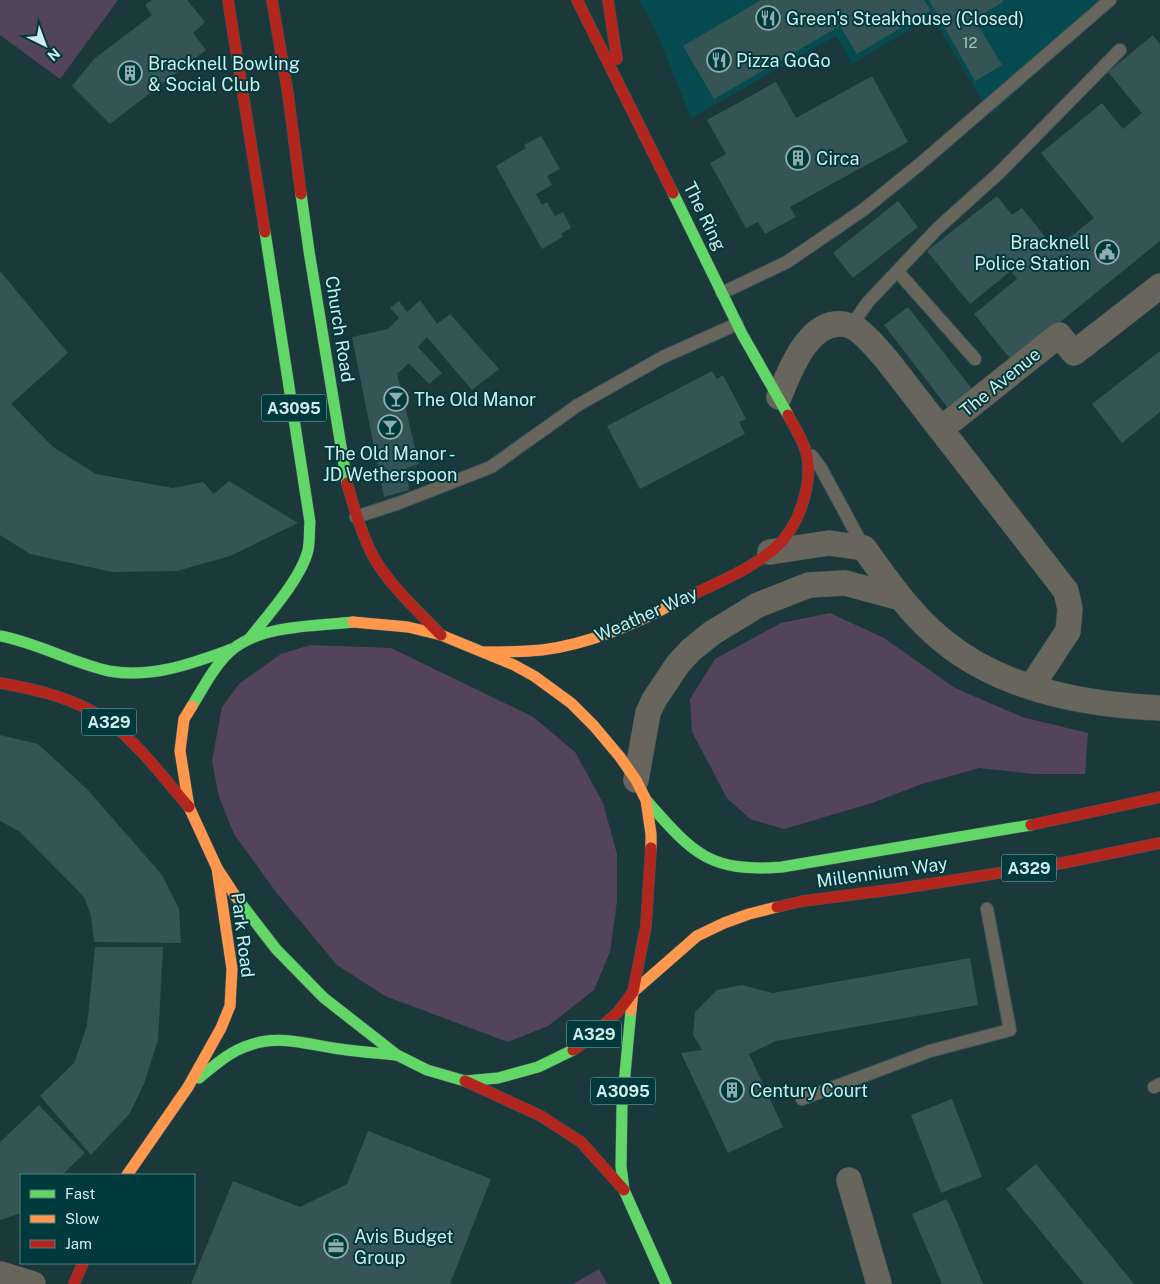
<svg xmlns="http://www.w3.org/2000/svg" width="1160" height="1284" viewBox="0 0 1160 1284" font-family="'Public Sans',sans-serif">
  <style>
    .built { fill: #064b4f }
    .green { fill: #53445c }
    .building { fill: #355456 }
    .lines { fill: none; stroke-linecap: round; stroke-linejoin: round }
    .lane-casing { stroke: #3e5658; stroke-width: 14 }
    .street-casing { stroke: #3e5658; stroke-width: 26 }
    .fast-casing { stroke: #3e5658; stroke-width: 12 }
    .slow-casing { stroke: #3e5658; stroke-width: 12 }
    .jam-casing { stroke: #3e5658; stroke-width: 12 }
    .lane { stroke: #68665c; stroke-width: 12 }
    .street { stroke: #68665c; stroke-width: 25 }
    .fast { stroke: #63d668; stroke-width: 11 }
    .slow { stroke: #ff974d; stroke-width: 11 }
    .jam { stroke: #b3261e; stroke-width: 11 }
    .labels { text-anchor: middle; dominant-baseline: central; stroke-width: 4; stroke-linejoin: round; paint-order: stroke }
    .number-label { font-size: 15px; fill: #aac4c6 }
    .shield { fill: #003a3d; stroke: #92b5b8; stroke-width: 1 }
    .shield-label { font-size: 16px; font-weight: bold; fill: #d1eaec }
    .poi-label { font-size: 18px; fill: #d1eaec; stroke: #003a3d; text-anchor: start }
    .street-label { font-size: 18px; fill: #d1eaec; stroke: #003a3d }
  </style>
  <rect width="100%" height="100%" fill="#1b393b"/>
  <polygon class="built" points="638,0 1113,0 991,115 932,16 852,64 836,36 691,118 652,22"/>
  <g class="green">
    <polygon points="0,0 118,0 60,79 0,35"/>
    <polygon points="830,613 884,638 955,688 1022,717 1088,733 1085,774 1035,774 979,768 922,784 872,803 784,829 750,819 727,798 692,732 690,699 715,659 781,623"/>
    <polygon points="310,645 391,648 533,717 575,752 603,803 617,854 617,901 610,952 594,990 548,1026 508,1042 385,996 337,965 276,892 234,834 219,797 212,761 222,707 239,684 281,654"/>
    <polygon points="599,1269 607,1284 573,1284"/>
  </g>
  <g class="building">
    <polygon points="152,0 187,0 205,22 193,33 206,50 110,124 72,86 94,59 152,15 145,5"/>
    <polygon points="761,0 924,0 931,10 857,54 840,26 714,99 683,46"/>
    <polygon points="929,0 1002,0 1003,2 974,19 1002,65 975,81"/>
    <polygon points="1153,35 1160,44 1160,241 1012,361 974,314 1017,279 1011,271 970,304 927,251 997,196 1012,215 1022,208 1055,249 1094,218 1041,153 1102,103 1123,129 1142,113 1108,72"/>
    <polygon points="872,76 908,142 790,207 796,217 765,234 758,222 746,228 710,163 726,154 707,120 776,82 796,118"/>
    <polygon points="541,136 560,169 547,176 552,185 536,194 542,205 547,202 555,216 563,212 571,228 561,234 563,237 542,249 496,166 526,148 524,145"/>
    <polygon points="898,201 918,227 853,278 833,253"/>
    <polygon points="0,271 68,353 11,404 53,447 96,474 173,488 203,482 214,494 229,481 298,523 230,556 177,571 112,572 30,554 0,535"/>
    <polygon points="420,300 437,324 450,314 499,369 472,390 427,337 418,347 442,373 429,384 409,363 397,374 419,464 407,468 409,490 384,497 352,337 388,329 399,318 390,308 399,301 407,312"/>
    <polygon points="908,307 972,389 948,408 884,325"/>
    <polygon points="1160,351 1160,412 1122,443 1092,404"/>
    <polygon points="712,371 717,379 723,375 746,419 739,422 745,434 640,489 607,426"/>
    <polygon points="0,735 38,744 87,789 162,875 179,909 181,943 94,942 91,916 84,897 19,831 0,821"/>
    <polygon points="95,947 163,947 158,1040 144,1084 130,1113 91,1155 40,1096 74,1063 87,1026"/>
    <polygon points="970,958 978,1005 776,1041 749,1054 783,1127 728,1153 681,1053 702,1050 693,1035 695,1012 717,990 742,985 773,993"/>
    <polygon points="952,1099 982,1177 941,1193 911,1115"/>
    <polygon points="39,1105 85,1153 62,1175 21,1175 21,1213 0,1220 0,1142"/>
    <polygon points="368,1131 491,1179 450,1284 191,1284 233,1181 300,1207 347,1184"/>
    <polygon points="1036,1164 1134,1284 1084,1284 1006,1189"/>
    <polygon points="947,1199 983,1284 942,1284 912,1214"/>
  </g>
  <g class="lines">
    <g class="lane-casing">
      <g id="lane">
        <polyline points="898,272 975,359"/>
        <polyline points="722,293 787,262 863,210 920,164 1110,0"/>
        <polyline points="851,326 868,302 938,228 999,173 1120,50"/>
        <polyline points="812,456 822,470 864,548"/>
        <polyline points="356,517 399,503 491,467 578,405 663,357 737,324"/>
        <polyline points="1154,1087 1160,1084"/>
        <polyline points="802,1099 930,1051 1010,1030 987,909"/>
      </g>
    </g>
    <g class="street-casing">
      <g id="street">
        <path d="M 779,397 C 790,370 811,312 851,326 C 863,331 878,350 887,360 L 1066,591 L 1070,609 L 1068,631 L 1031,687"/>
        <polyline points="941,429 1059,335 1074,353 1160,286"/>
        <path d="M 770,552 L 829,543 L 864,548 C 887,580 911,615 942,640 C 1002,690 1084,705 1160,708"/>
        <polyline points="636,780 648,713 654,700 678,664 691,650 712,633 758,605 809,585 845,583 901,598"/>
        <polyline points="849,1180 879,1284"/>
        <polyline points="0,1274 33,1284"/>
      </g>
    </g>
    <g class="fast-casing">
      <g id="fast">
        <polyline points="673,193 742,334 788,415"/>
        <polyline points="301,194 309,251 347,483"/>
        <path d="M 0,636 C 38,643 72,663 109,671 C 152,679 193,663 232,649"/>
        <path d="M 250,638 C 268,615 302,577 308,550 C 310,541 309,531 310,522 L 265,232"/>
        <path d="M 192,706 C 203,688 217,661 233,649 C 262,625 317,626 353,622"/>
        <path d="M 646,800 C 692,852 708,873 782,867 L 1031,825"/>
        <polyline points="236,897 276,949 324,998 397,1055 427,1070 465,1081 498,1078 538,1067 573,1050"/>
        <polyline points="631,1010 622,1106 621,1166 624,1190 666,1284"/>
        <path d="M 199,1078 C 215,1065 230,1051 250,1045 C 280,1034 310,1045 340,1049 C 359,1052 378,1053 397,1055"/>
      </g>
    </g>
    <g class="slow-casing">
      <g id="slow">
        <polyline points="353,622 408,627 441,635 514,665 534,676 571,703 594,726 620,757 636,780 646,800 651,834 651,848"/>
        <path d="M 484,652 C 503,652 523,652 542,650 C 590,644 635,624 677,602"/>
        <polyline points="192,706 184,719 180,751 189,807 217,868 236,897"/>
        <polyline points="631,1010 633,992 697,936 724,923 749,914 777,907"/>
        <polyline points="127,1175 188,1087 221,1028 230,1006 232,969 217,868"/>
      </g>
    </g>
    <g class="jam-casing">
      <g id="jam">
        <polyline points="228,0 265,232"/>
        <polyline points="272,0 288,94 301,194"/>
        <polyline points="577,0 673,193"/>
        <polyline points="608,0 617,59"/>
        <path d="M 347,483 C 354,509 361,533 373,556 C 390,586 417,610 441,635"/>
        <path d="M 677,602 C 711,585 758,568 783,540 C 794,527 801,511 805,495 C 809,479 810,461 804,446 C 800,435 793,425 788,415"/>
        <path d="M 0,683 C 39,690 79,699 110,723 C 141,746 164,779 189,807"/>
        <polyline points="1031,825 1160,797"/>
        <polyline points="777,907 803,901 897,889 1063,863 1160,843"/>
        <polyline points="573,1050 586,1041 618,1012 633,992 646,926 651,848"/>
        <polyline points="465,1081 541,1116 581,1142 624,1190"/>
        <polyline points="74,1284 83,1263"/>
      </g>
    </g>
    <use href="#lane" class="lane"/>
    <use href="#street" class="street"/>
    <use href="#fast" class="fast"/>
    <use href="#slow" class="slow"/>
    <use href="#jam" class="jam"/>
  </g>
  <defs>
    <g id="restaurant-ring" transform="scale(1.25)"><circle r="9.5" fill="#003a3d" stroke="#91acae" stroke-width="1.5"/><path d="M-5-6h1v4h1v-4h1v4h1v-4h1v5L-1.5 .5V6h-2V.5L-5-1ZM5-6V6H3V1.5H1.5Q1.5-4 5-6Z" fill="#91acae"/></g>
    <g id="building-ring" transform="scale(1.25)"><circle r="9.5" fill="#003a3d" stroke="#91acae" stroke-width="1.5"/><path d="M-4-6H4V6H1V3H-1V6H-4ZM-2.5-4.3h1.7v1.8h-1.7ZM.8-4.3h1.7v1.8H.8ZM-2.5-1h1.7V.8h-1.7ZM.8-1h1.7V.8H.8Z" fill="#91acae"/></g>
    <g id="civic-ring" transform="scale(1.25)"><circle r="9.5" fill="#003a3d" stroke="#91acae" stroke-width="1.5"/><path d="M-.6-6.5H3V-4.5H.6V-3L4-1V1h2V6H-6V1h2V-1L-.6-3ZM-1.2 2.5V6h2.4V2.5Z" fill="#91acae"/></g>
    <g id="bar-ring" transform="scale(1.25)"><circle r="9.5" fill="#003a3d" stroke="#91acae" stroke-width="1.5"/><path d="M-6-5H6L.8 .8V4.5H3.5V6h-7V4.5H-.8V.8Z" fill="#91acae"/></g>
    <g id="office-ring" transform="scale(1.25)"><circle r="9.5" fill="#003a3d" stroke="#91acae" stroke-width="1.5"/><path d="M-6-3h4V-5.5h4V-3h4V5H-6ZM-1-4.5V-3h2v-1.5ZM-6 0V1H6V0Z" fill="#91acae"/></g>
  </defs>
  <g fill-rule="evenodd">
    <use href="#restaurant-ring" x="768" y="18"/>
    <use href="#restaurant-ring" x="719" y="60"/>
    <use href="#building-ring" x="130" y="73"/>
    <use href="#building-ring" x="798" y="158"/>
    <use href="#civic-ring" x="1107" y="252"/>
    <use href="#bar-ring" x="396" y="399"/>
    <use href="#bar-ring" x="390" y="427"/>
    <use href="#building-ring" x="732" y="1090"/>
    <use href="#office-ring" x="336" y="1246"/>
  </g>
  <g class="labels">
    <g class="number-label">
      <text x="970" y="42">12</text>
    </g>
    <g class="shield">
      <rect x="261.5" y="394.5" width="65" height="27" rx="4"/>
      <rect x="81.5" y="708.5" width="55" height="27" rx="4"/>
      <rect x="1001.5" y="854.5" width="55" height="27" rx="4"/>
      <rect x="566.5" y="1020.5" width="55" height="27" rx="4"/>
      <rect x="590.5" y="1077.5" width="65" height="27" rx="4"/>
    </g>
    <g class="shield-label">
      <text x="294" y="408">A3095</text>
      <text x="109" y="722">A329</text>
      <text x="1029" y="868">A329</text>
      <text x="594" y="1034">A329</text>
      <text x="623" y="1091">A3095</text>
    </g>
    <g class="poi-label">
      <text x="786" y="18">Green's Steakhouse (Closed)</text>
      <text x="736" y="60">Pizza GoGo</text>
      <text x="148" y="63">Bracknell Bowling<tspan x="148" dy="21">&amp; Social Club</tspan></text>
      <text x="816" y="158">Circa</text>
      <text x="1090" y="242" text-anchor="end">Bracknell<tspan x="1090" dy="21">Police Station</tspan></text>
      <text x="414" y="399">The Old Manor</text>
      <text x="390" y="453" text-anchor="middle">The Old Manor -<tspan x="390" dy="21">JD Wetherspoon</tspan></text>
      <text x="750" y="1090">Century Court</text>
      <text x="354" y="1236">Avis Budget<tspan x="354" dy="21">Group</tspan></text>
    </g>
    <g class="street-label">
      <text transform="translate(705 216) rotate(64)">The Ring</text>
      <text transform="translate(340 329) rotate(81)">Church Road</text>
      <text transform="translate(1000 382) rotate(-39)">The Avenue</text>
      <text transform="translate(646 614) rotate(-24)">Weather Way</text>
      <text transform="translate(882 872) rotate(-8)">Millennium Way</text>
      <text transform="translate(243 935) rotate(83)">Park Road</text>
    </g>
  </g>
  <rect x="20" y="1174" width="175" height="90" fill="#003a3d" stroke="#548083"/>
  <rect x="30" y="1190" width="25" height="8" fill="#63d668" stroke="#548083"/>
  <text x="65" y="1199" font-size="15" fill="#d1eaec">Fast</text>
  <rect x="30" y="1215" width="25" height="8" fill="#ff974d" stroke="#548083"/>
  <text x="65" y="1224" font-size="15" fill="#d1eaec">Slow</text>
  <rect x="30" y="1240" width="25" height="8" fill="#b3261e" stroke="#548083"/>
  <text x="65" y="1249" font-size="15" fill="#d1eaec">Jam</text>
  <g transform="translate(45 45) rotate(138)" stroke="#003a3d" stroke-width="4" paint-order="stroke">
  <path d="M0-4L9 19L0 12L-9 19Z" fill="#d1eaec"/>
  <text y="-8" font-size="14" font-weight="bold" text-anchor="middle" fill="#d1eaec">N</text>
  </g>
</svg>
